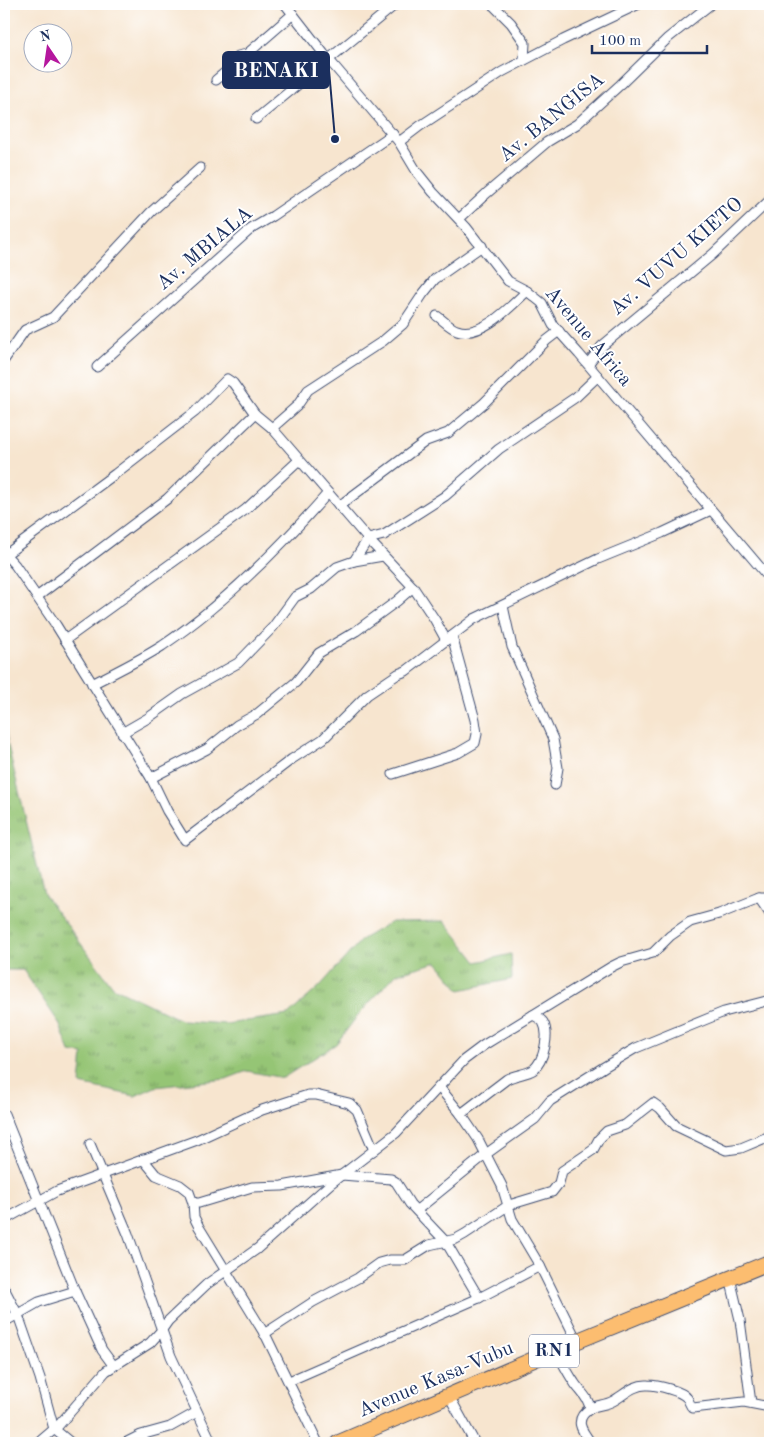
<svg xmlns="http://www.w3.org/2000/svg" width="774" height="1447" viewBox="0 0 774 1447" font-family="'Old Standard TT',serif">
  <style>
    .grass { fill: url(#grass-tufts); stroke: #587a6a }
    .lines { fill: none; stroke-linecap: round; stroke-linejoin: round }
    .street-casing { stroke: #3c4a6f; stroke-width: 11 }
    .highway-casing { stroke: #3c4a6f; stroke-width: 17 }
    .street { stroke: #fff; stroke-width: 9 }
    .highway { stroke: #fcbd6f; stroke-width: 15 }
    .labels { text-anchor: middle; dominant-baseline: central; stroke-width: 4; stroke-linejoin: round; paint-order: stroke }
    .shield { fill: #fff; stroke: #5f6d8e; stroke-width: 1 }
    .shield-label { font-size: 19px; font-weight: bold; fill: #1b2f5e }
    .street-label { font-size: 20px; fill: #1b2f5e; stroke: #fff }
    .leader { fill: none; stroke: #1b2f5e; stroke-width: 2 }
    .callout-dot { fill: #1b2f5e; stroke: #fff; stroke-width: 2 }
    .callout { fill: #1b2f5e; stroke: #1b2f5e; stroke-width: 2 }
    .callout-label { font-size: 21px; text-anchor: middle; font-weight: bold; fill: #fff }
  </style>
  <defs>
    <pattern id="grass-tufts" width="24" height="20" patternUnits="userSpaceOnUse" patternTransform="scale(1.25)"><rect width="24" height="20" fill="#95c575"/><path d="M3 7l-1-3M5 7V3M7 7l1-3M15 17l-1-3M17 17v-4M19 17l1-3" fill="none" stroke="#79a063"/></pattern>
  </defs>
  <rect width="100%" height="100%" fill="#fff"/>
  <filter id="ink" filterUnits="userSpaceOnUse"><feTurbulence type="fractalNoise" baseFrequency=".02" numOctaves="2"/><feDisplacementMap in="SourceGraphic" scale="10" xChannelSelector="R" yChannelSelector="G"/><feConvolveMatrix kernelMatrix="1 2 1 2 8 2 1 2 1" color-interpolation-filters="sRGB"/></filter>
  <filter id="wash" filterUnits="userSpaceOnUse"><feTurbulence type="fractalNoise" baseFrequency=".0096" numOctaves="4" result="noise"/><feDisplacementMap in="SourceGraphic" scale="20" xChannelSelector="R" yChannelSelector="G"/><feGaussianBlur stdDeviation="1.12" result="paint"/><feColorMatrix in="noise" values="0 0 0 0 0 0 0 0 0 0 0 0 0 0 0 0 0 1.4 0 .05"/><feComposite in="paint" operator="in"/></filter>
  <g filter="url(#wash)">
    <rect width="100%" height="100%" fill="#f7e5cf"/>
    <polygon class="grass" points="4,719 8,746 44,894 113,987 183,1021 226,1024 288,1015 320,986 362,939 391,922 445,921 477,962 511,954 512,979 460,990 437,962 396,974 359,1014 336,1044 283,1078 247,1071 226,1079 155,1087 135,1096 80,1084 83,1054 70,1052 59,1023 23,970 4,970"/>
  </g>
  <g filter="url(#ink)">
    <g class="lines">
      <g class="street-casing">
        <g id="street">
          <polyline points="285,4 324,54 399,142 417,172 433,192 466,227 508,281 527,291 542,303 553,325 579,354 770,579"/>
          <polyline points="492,4 511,23 525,43 524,60"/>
          <polyline points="216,80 234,65 238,56 247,54 293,14"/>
          <polyline points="256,119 396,4"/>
          <polyline points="399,142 420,126 502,72 563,40 639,4"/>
          <polyline points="459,219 487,193 547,142 577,124 621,84 668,38 711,4"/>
          <path d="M 437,316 C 443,320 450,328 457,330 C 481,339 511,306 527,291"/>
          <polyline points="4,360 25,330 53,317 151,212 200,168"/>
          <polyline points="588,364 602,346 713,254 770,200"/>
          <polyline points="97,367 251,229 273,216 393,134"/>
          <polyline points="272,428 297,406 308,390 383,341 403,324 423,294 435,279 482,246"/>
          <polyline points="339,506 426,441 448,433 484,403 546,341 559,331"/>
          <polyline points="4,553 15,565 56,625 151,778 167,811 185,840 292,759 323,739 367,695 398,674 406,671 474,619 598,559 662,533 711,510"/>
          <polyline points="5,555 115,474 195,412 227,379 233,383 255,414 272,428 368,539 413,587 435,620 446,640"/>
          <polyline points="354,561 383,556"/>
          <polyline points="38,596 167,499 255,414"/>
          <polyline points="503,606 512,647 553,739 558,768 555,785"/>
          <polyline points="65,640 245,510 299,460"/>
          <path d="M 92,684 C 116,672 140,660 162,646 C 224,604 279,549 328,493"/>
          <polyline points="122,733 148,718 182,694 238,663 273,627 295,597 311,589 337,567 354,561 368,539 384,535 445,496 499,449 576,397 598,376"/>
          <polyline points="393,774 458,753 475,743 477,734 475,720 452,636"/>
          <polyline points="151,778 207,749 237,725 257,714 296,682 319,653 356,631 397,601 413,587"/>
          <polyline points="759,898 770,914"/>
          <polyline points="439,1087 461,1114 478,1139 502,1186 512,1219 540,1266 577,1341"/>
          <polyline points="4,1114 75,1291 102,1350 113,1365"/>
          <path d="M 461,1114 L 507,1079 C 514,1075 527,1074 533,1070 C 544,1061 550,1034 543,1022 C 540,1018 537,1017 533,1015"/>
          <polyline points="90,1144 128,1234 171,1356 212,1443"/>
          <polyline points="143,1159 156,1175 180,1185 189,1192 193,1203 194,1217 199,1227 267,1338 318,1443"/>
          <polyline points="193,1203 199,1203 252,1187 282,1186 342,1175 391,1179 396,1182 410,1204 446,1242 479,1298"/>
          <polyline points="417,1210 486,1154 535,1119 550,1101 604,1067 636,1048 724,1012 770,1000"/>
          <polyline points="4,1220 57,1191 197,1140 262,1110 308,1095 316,1095 349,1103 357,1110 374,1150"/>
          <polyline points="730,1278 740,1320 751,1403"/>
          <polyline points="4,1288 18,1315 40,1378 54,1429 71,1443"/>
          <polyline points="4,1322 39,1302 75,1291"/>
          <polyline points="264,1334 313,1302 358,1278 379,1263 390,1260 405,1260 429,1245 456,1239 465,1234 509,1205 552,1192 559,1183 562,1171 593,1150 599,1139 607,1131 625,1125 653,1103 660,1108 676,1126 726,1150 741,1148 770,1136"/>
          <path d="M 556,1350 C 562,1361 567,1372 574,1382 C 579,1391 589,1397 590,1409"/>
          <polyline points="289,1381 479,1298 540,1266"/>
          <polyline points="449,1396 475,1443"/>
          <polyline points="38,1443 58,1426 106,1371 150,1343 161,1331 168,1321 207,1284 257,1249 330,1184 396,1133 464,1060 484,1045 611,967 621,962 653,953 670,936 690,922 719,914 759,898 770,898"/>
          <polyline points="125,1443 141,1435 170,1427 197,1412"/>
          <path d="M 591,1443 C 581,1430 573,1419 591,1408 C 598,1405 606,1405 613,1401 C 624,1395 634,1384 648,1385 C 657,1385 682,1391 687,1398 C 690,1402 689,1405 693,1408 L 744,1402 L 770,1407"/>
        </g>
      </g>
      <g class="highway-casing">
        <polyline id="highway" points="338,1443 577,1341 770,1262"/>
      </g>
      <use href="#street" class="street"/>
      <use href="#highway" class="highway"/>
    </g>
  </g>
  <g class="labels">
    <rect class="shield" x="529" y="1334.5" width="50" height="33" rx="4"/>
    <g class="shield-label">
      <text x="554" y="1351">RN1</text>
    </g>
    <g class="street-label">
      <text transform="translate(552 118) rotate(-39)">Av. BANGISA</text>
      <text transform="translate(205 249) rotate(-40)">Av. MBIALA</text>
      <text transform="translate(677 257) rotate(-41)">Av. VUVU KIETO</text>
      <text transform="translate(588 337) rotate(50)">Avenue Africa</text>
      <text transform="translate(436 1380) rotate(-23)">Avenue Kasa-Vubu</text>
    </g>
  </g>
  <path class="leader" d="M335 139L329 70"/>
  <circle class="callout-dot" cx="335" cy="139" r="5"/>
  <rect class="callout" x="223" y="52" width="106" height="36" rx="5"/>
  <g class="callout-label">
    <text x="276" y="77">BENAKI</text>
  </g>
  <rect width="774" height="1447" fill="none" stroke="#fff" stroke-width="20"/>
  <g transform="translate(48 48) rotate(347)"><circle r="24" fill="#ffffff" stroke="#a4acbf"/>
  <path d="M0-4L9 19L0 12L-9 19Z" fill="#b5179e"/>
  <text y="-8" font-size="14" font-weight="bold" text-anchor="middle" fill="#1b2f5e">N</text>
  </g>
  <path d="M592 45v8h115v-8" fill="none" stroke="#1b2f5e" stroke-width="2.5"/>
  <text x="599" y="45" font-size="15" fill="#1b2f5e" stroke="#ffffff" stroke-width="4" paint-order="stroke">100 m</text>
</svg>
